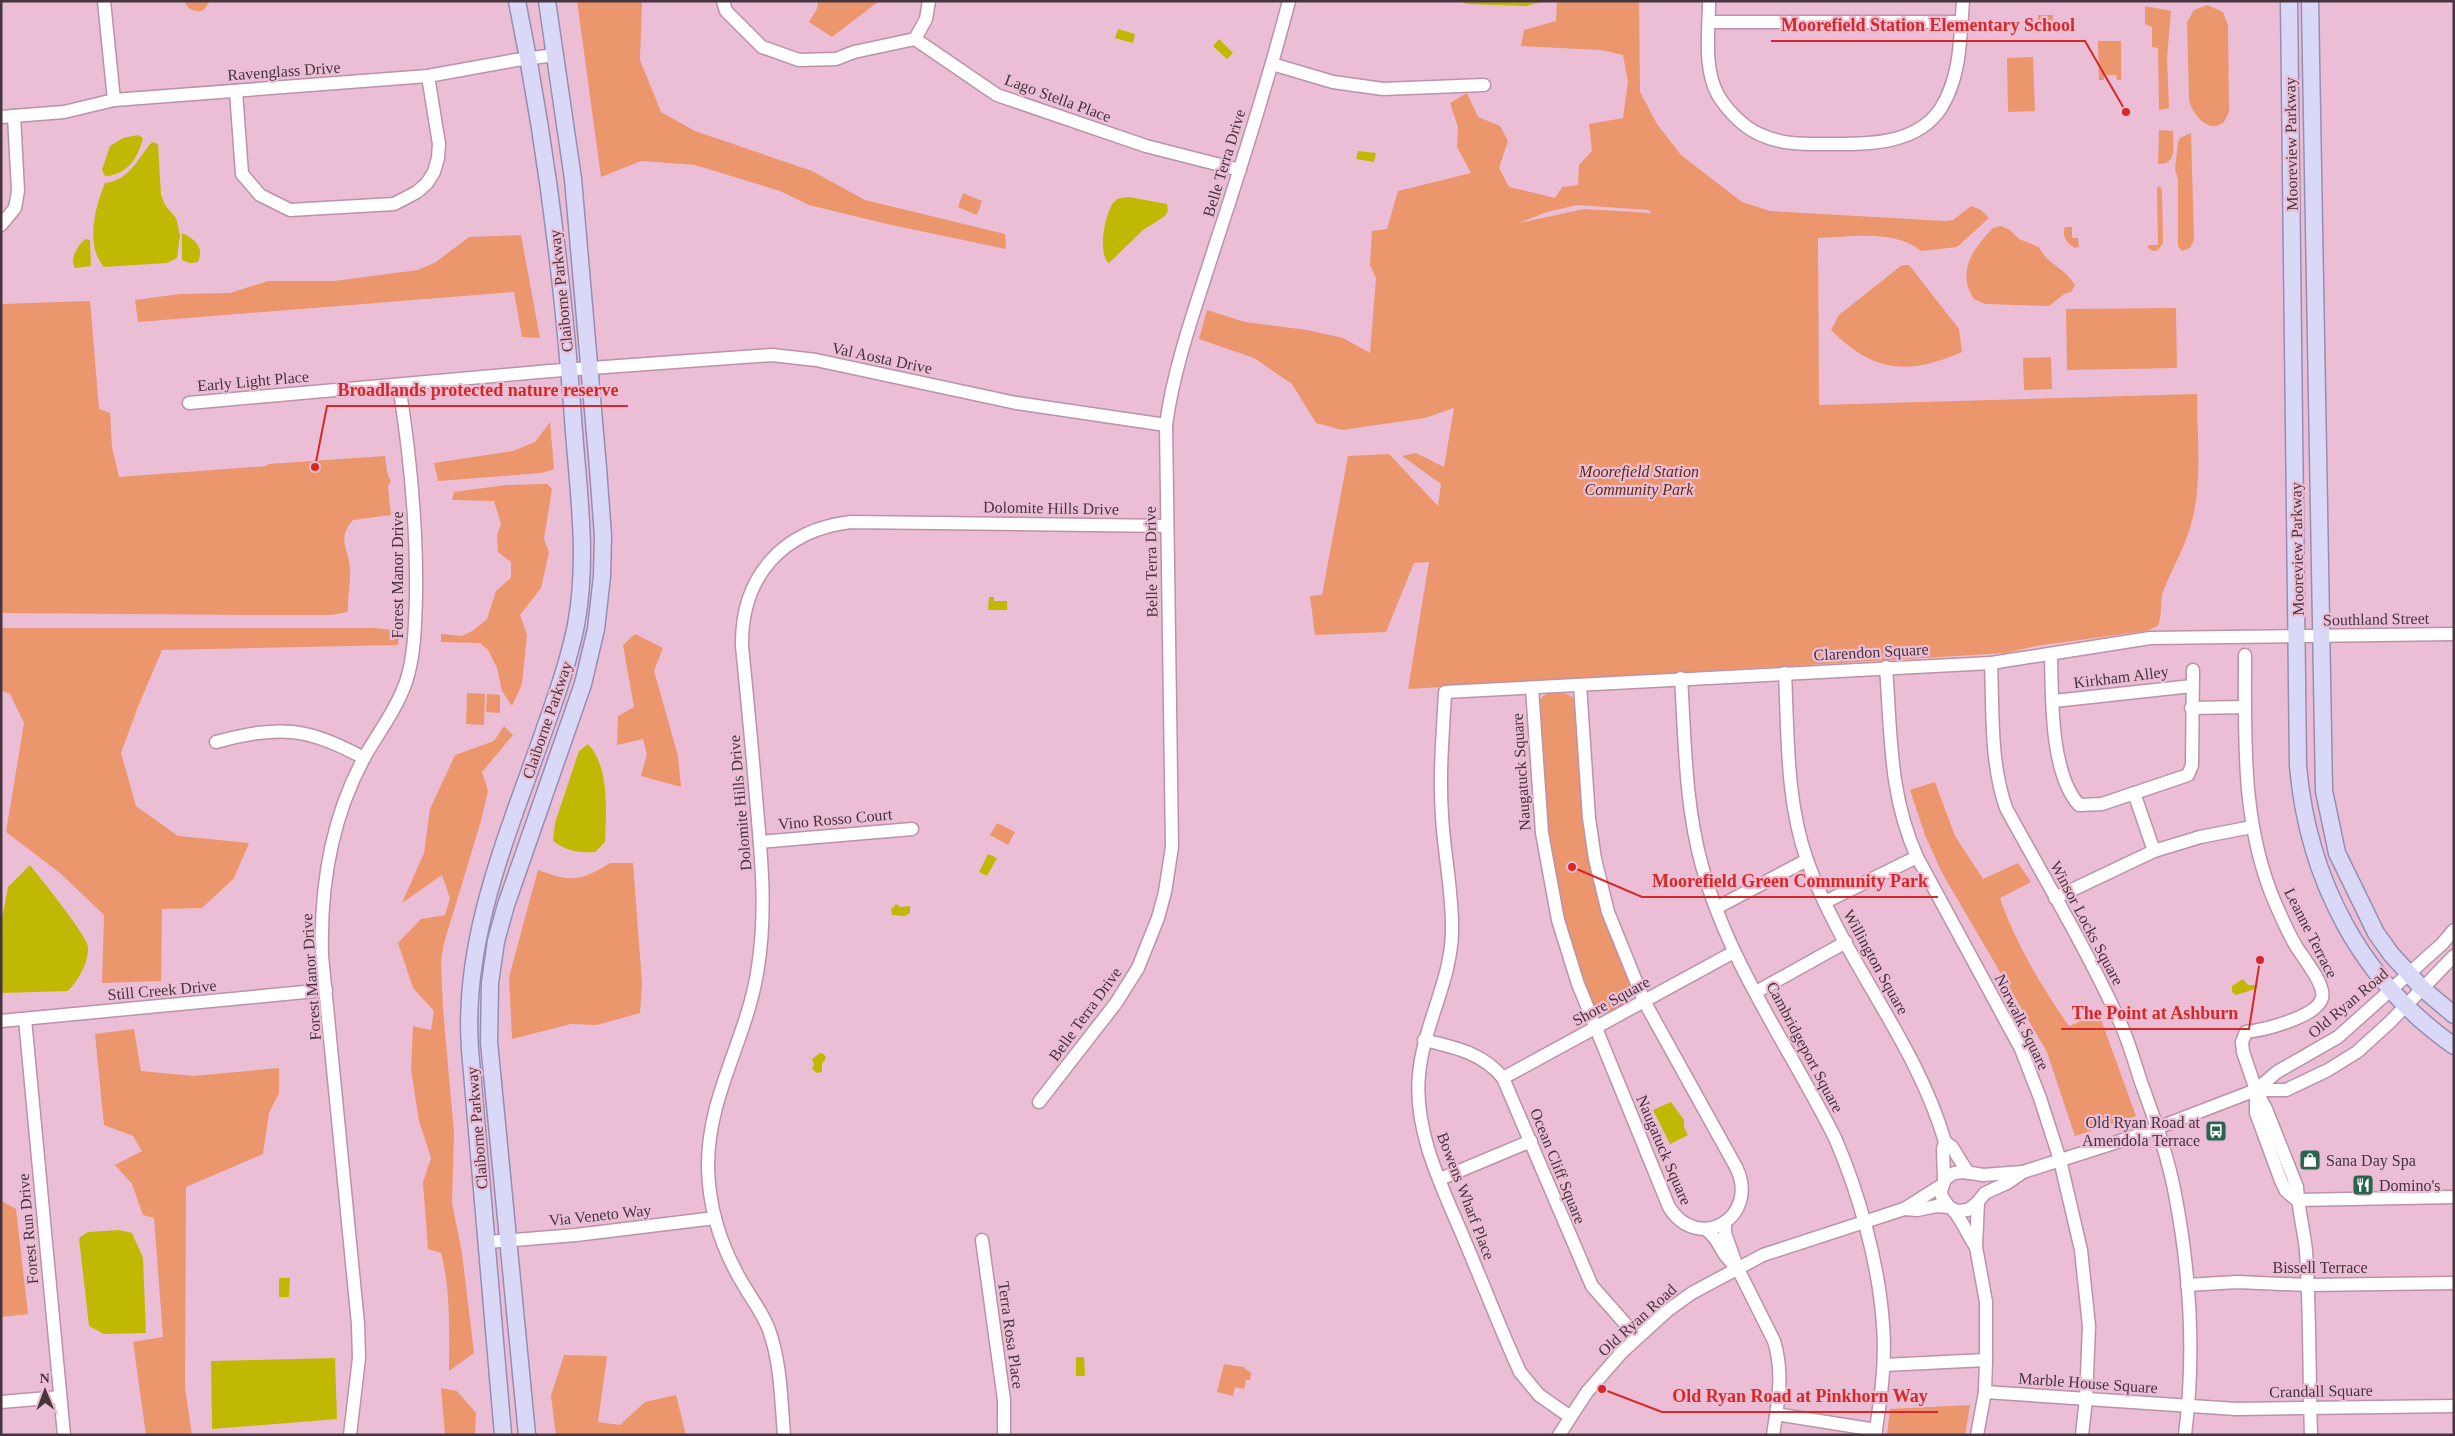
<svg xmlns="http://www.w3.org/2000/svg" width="2455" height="1436" viewBox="0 0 2455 1436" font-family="Georgia,serif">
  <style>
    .green { fill: #ec966d; fill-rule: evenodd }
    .water { fill: #c1b803 }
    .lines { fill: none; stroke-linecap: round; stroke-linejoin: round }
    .minor-casing { stroke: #bc92a8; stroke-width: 15 }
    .major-casing { stroke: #958eb2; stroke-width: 19 }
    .minor { stroke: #fff; stroke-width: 12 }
    .major { stroke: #d9d9f7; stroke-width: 16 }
    .labels { text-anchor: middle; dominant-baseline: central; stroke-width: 4.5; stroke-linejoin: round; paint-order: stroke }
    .street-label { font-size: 16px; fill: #46343e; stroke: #ebbed5 }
    .park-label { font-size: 16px; font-style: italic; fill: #5d2e17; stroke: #ebbed5 }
    .poi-label { font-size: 16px; fill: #46343e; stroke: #ebbed5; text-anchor: start }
    .leader { fill: none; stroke: #d62828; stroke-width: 2 }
    .callout-dot { fill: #d62828; stroke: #ebbed5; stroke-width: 2 }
    .callout-label { font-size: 18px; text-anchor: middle; font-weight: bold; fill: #d62828; stroke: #ebbed5; stroke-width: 4.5; stroke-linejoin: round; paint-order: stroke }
  </style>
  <rect width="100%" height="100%" fill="#ebbed5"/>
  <g class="green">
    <path d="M 184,1 L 210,1 L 204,10 C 195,13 188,10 184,1 Z"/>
    <polygon points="577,1 642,1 640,60 661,112 695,131 812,171 865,200 1005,234 1006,249 887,224 809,205 780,191 695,165 641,161 601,177"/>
    <polygon points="818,1 879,1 832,37 809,22 817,9"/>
    <path d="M 1557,1 L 1639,1 L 1640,92 L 1657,124 L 1681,155 L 1742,202 L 1770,211 L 1945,221 L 1953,220 L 1971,206 L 1981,210 L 1989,218 L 1957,247 L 1921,251 C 1895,229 1850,237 1818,238 L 1819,405 L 2197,394 C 2197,434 2202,478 2193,517 C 2187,543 2174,565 2164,589 C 2159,601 2163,614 2158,626 L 2146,631 L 2036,646 L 2006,653 L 1408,689 L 1429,562 L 1414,563 L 1386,632 L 1315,635 L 1310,596 L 1322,595 L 1348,456 L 1389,454 L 1438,506 L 1441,484 L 1402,456 L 1416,453 L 1444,467 L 1454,408 L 1425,418 L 1342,430 L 1316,423 L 1292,384 L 1254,358 L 1199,339 L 1207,310 L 1245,322 L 1307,330 L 1343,338 L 1370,353 L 1376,278 L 1370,265 L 1372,231 L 1387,229 L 1398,191 L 1471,173 L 1457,147 L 1458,127 L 1450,103 L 1467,93 L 1478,117 L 1500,126 L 1508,141 L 1499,168 L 1509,187 L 1555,198 L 1562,187 L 1578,185 L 1579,165 L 1592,151 L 1589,124 L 1623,118 L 1628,81 L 1623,55 L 1601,50 L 1521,46 L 1524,30 L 1556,21 ZM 1577,205 L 1649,210 L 1651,213 L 1584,209 L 1519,223 L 1547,212 Z"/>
    <path d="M 2207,5 L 2223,12 L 2228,25 L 2229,112 L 2224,122 C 2209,135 2192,114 2189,100 L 2187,22 L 2194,10 Z"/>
    <polygon points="2145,6 2171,11 2167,58 2169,108 2159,110 2158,48 2152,47 2152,27 2145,24"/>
    <polygon points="2038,15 2053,15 2052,28 2038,28"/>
    <polygon points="2098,41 2121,41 2121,80 2117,80 2116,75 2104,75 2104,80 2099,80"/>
    <polygon points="2033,57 2035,111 2008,112 2007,58"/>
    <path d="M 2159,130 L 2173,131 C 2173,145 2178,165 2158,164 Z"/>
    <polygon points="2191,133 2194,240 2190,248 2182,251 2178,246 2178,180 2175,169 2178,142 2180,138"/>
    <polygon points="2160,186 2162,191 2163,243 2158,250 2153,251 2147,247 2149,245 2158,245 2157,188"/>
    <polygon points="963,193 982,201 977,215 958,207"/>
    <path d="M 2001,226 L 2010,230 L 2019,239 L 2039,247 C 2047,264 2066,269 2075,285 L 2071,292 L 2064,294 L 2049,306 L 1985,304 L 1974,299 C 1956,271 1973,249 1993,228 Z"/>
    <path d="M 2065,227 L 2072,227 L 2072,238 L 2078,238 L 2079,247 L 2075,248 C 2067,244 2061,235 2065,227 Z"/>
    <polygon points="521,235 540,338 522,337 514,292 138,322 135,300 180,294 230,293 268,281 334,281 418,270 436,262 469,237"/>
    <path d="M 1902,265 L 1909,265 L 1959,329 L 1962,352 C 1907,376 1873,372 1831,330 L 1839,315 Z"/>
    <path d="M 90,301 L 99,409 L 110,413 L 112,447 L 119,477 L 267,466 L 268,464 L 385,456 L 387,472 L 391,482 L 388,486 L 391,515 L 353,520 C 336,539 349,549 350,568 C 351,583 347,597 348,612 L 331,615 L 269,615 L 1,613 L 1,304 Z"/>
    <polygon points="2176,308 2177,368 2067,370 2066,309"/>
    <polygon points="2051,357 2052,389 2024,390 2023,358"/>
    <polygon points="550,422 554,469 542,473 438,481 434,463 513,451 535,442"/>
    <polygon points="547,484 552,489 544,539 549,552 541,588 520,615 527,635 522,684 512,706 502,691 497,668 488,650 480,643 441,642 441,634 462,636 474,630 487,619 496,591 511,578 511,562 498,552 497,535 501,524 494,501 452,500 454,492 506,485"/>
    <polygon points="1,628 373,628 393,630 399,637 398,645 162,650 137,709 121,753 136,806 178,836 249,843 234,878 202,908 162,909 161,981 102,983 104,915 60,873 6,832 24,723 10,694 1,690"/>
    <polygon points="635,634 663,648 654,671 678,756 681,787 641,776 647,754 643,739 617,745 618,716 634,707 623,645"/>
    <polygon points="467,693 485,694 484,725 466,724"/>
    <path d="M 1549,693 C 1561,693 1571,691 1577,703 L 1585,818 L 1633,988 C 1636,1003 1617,1012 1603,1014 L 1593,1008 L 1568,939 L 1549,850 L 1538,702 L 1543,696 Z"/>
    <polygon points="487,694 500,695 500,713 486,712"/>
    <path d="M 504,726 L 513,735 L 482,772 L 488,791 L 481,821 L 444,943 L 441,961 L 443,1009 L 454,1133 L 452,1203 L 462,1253 L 474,1353 L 449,1371 C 449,1332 451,1291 441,1253 L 428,1249 L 423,1182 L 431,1158 L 419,1121 L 411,1070 L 413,1026 L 431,1030 L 434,1011 L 413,988 L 398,943 L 421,919 L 445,915 L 450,898 L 442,875 L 402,903 L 424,853 L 430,809 L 455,755 L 494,741 Z"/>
    <path d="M 1935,782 L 1955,836 L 1983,879 L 2018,863 L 2031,882 L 2000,898 C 2015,942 2042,988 2069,1026 L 2099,1014 L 2136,1116 L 2075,1136 L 2047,1052 L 1942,873 L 1925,835 L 1910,790 Z"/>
    <polygon points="997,823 1015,832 1008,845 990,835"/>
    <path d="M 610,863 L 633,863 L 642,983 L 640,1013 L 597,1025 L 571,1024 L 512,1039 L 509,977 L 538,870 C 571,882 580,882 610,863 Z"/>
    <polygon points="134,1029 141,1071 193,1076 279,1068 279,1093 269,1113 263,1154 186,1187 185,1388 192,1435 146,1435 133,1342 163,1337 154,1218 143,1215 132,1184 115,1165 142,1151 133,1136 104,1125 95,1034"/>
    <polygon points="1,1201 16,1209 28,1314 1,1317"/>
    <polygon points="564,1355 607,1356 598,1422 620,1425 645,1402 676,1395 686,1435 556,1435 551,1396"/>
    <polygon points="1224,1364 1243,1367 1251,1373 1250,1380 1246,1380 1244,1389 1235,1387 1233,1396 1217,1392"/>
    <polygon points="441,1388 457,1391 476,1413 475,1435 445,1435"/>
    <polygon points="1970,1405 1965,1435 1887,1435 1890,1409"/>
  </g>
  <g class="water">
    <polygon points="1460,1 1545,1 1526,6 1467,4"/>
    <polygon points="1118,29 1135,34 1133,43 1115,38"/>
    <polygon points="1219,39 1233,53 1227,59 1213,46"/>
    <path d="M 138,135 L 143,138 C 138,158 127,175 105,176 L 102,170 L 110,146 L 123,138 Z"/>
    <path d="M 152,142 L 158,144 L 161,195 L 165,205 L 176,218 L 180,235 L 177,258 L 167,263 L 104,267 C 85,246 95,207 105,183 C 129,181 138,158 152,142 Z"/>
    <polygon points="1358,151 1376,153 1374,162 1356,159"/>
    <path d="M 1129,197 L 1167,204 L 1168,211 L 1165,216 L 1143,230 L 1109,263 C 1097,254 1105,212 1114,202 C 1118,197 1124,198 1129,197 Z"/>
    <path d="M 182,233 C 196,240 204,247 198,262 L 190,263 L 182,260 Z"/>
    <path d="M 85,239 L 90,240 L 91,266 L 75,268 C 69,258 78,246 85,239 Z"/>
    <polygon points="989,597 994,597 994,601 1007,601 1007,610 988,610"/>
    <path d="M 588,744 C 610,767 606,812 605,842 L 595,852 C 579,853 566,851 553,841 L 555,823 L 579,751 Z"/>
    <polygon points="988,854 997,858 987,876 979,872"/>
    <path d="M 30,865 C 40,878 87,935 88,947 C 89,962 78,981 68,991 L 1,993 L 1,924 L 8,887 Z"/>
    <polygon points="896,904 900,907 910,906 910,913 905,916 892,915 891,909"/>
    <polygon points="2243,979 2248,985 2255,985 2258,988 2236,995 2232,992 2232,986"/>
    <polygon points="820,1053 824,1054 826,1058 822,1064 822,1072 817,1073 812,1069 814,1065 812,1059"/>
    <polygon points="1671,1102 1684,1120 1684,1127 1688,1135 1670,1144 1653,1110"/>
    <polygon points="119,1230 132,1233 143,1258 146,1333 104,1334 89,1326 79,1238 88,1232"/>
    <polygon points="279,1278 290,1278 289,1297 279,1297"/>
    <polygon points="1076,1357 1084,1357 1085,1376 1076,1376"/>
    <polygon points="335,1358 337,1419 212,1429 211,1361"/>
  </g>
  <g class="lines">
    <g class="minor-casing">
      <g id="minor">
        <polyline points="104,1 114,100"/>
        <polyline points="723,1 726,11 762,47 799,60 836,59 854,52 915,39 997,95 1146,146 1240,170"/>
        <path d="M 1709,1 C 1709,31 1703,68 1718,95 C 1727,110 1743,127 1759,134 C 1782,145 1805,144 1830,144 C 1868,144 1917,145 1941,108 C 1961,76 1960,38 1963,1"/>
        <polyline points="1709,22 1961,22"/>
        <polyline points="915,39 926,19 929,1"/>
        <polyline points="1272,64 1333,82 1383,89 1484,85"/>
        <polyline points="236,91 242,174 260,195 290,210 394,204 417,192 427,183 434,172 438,158 439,144 428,76"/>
        <polyline points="1,117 64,112 114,100 428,76 516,60 556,55"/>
        <polyline points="1,225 15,208 18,191 14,116"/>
        <polyline points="189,403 550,371 772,355 816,360 1016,403 1166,425"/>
        <path d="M 2051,654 C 2052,697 2050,773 2079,805 L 2102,804 L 2188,775 L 2192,765 L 2193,670"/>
        <path d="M 2245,655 C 2245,740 2241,825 2276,905 C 2282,918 2288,933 2296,946 C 2303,958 2326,985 2322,998 C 2317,1017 2264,1030 2246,1032 L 2242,1042 L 2243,1052 L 2256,1090 L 2266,1109 L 2297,1187 C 2298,1209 2304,1230 2306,1251 C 2310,1312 2309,1374 2311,1435"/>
        <path d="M 1991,663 C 1993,711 1990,762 2006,808 C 2044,878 2085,946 2118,1018 C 2128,1038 2134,1061 2141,1082 C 2154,1118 2168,1156 2175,1194 C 2190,1272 2195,1356 2185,1435"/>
        <path d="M 1886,667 C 1891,734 1889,795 1917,857 L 2021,1049 L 2040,1098 L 2060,1160 L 2081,1250 L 2089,1326 L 2086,1399 L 2082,1435"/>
        <path d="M 1785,673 C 1788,735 1786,801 1807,860 C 1842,959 1916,1041 1945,1142 L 1943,1149 L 1944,1180"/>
        <path d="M 1681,678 C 1685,741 1685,805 1702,866 C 1729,964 1790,1048 1835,1138 C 1859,1193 1879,1264 1883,1325 C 1886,1362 1881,1398 1875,1435"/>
        <path d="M 1532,688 L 1542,833 L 1558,920 L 1578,984 L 1669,1207 C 1698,1254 1761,1217 1736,1167 L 1644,1001 L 1608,912 L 1595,859 L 1589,818 L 1580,685"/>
        <polyline points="2054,701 2192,686"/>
        <polyline points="2191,708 2245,707"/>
        <path d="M 216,742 C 280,725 306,727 364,758"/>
        <polyline points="2134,793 2154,851"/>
        <polyline points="760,842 912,829"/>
        <polyline points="2055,898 2154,851 2200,837 2252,827"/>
        <polyline points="1825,902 1917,857"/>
        <polyline points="1716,908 1807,860"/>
        <polyline points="1756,992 1846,942"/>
        <polyline points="25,1019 64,1435"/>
        <polyline points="1,1021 326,990"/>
        <path d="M 1424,1040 C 1454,1047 1483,1053 1503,1078 L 1592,1286 L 1637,1337"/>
        <polyline points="1503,1078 1734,952"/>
        <polyline points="2256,1090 2286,1090 2328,1070 2357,1052 2390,1022 2454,956"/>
        <polyline points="2256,1092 2256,1113 2281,1181 2286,1191 2297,1200"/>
        <path d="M 1039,1102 L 1116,1003 L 1138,968 L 1158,918 L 1165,892 L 1172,847 L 1166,425 C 1174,365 1196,306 1214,249 C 1241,167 1267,85 1289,1"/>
        <polyline points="1945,1142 1952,1147 1968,1173"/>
        <polyline points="1440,1179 1531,1141"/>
        <polyline points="2297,1200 2454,1197"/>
        <polyline points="1949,1207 1942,1197 1941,1191 1945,1179 1954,1173 1965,1172 1983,1175 2023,1172 2136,1136 2256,1090 2277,1072 2338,1037 2442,944 2454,930"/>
        <polyline points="1904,1209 1917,1210 1937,1206 1949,1207 1957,1211 1968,1210 1977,1203 1985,1193 2007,1183 2023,1172"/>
        <path d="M 1952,1209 C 1963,1220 1967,1235 1976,1247"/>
        <path d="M 1725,1223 L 1725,1233 L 1737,1267 L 1774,1341 C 1784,1373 1778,1402 1773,1435"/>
        <path d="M 1705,1229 C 1721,1239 1719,1254 1737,1267"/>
        <polyline points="982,1240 1004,1400 1004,1435"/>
        <polyline points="488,1242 576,1235 715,1218"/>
        <polyline points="2187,1285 2237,1282 2307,1285 2454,1283"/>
        <polyline points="1884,1365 1986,1360"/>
        <polyline points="1985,1392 2236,1409 2454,1406"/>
        <polyline points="1,1402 60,1397"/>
        <polyline points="1776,1414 1876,1430"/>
        <path d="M 1569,1416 L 1539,1395 L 1520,1372 C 1502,1333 1486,1291 1469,1251 C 1447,1196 1413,1136 1419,1075 C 1423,1026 1451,982 1452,932 C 1453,894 1444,854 1442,816 C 1439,774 1443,733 1445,692 L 1991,663 L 2150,638 L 2454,634"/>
        <path d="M 350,1435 L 359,1358 L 358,1324 L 322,956 C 320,887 331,819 364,758 C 378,733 396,710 406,682 C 415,654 415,625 416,596 C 417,525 410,454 399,385"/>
        <path d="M 784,1435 C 781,1400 781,1363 769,1330 C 763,1313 752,1300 743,1284 C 722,1249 709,1209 708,1168 C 707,1095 748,1038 758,967 C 767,910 761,854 756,797 C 752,747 747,696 742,646 C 741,577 782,530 851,522 L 1167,526"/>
        <polyline points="1559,1435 1587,1392 1622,1352 1667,1311 1692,1293 1763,1255 1904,1209 1942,1185"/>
        <polyline points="1977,1435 1985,1392 1986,1360 1986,1302 1976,1247 1978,1202"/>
      </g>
    </g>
    <g class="major-casing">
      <g id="major">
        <path d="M 2289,1 L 2298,766 C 2308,879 2360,980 2454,1046"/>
        <polyline points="2310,1 2324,791 2337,853 2376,933 2391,954 2422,988 2454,1015"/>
        <path d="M 503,1435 L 470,1049 C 462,937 509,832 545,728 C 557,694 569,660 576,625 C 588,560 579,497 574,432 C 564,288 546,143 517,1"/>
        <polyline points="527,1435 489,1042 490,983 496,941 506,905 583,684 596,629 602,576 603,536 598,468 573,179 547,1"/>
      </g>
    </g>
    <use href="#minor" class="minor"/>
    <use href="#major" class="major"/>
  </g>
  <defs>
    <g id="bus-square" transform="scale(1.125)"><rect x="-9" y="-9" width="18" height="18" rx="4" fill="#29644e" stroke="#ebbed5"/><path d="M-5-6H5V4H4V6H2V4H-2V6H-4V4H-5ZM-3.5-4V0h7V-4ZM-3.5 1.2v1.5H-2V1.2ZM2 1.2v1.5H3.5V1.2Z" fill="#fff"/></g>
    <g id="shop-square" transform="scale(1.125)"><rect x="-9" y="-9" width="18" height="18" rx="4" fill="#29644e" stroke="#ebbed5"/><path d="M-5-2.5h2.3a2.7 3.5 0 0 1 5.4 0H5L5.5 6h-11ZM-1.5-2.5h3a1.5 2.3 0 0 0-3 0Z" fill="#fff"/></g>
    <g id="restaurant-square" transform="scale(1.125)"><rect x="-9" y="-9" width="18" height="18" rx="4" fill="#29644e" stroke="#ebbed5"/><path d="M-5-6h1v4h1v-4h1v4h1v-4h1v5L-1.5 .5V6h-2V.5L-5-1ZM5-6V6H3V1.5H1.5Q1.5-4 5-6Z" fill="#fff"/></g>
  </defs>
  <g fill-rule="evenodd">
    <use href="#bus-square" x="2216" y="1131"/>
    <use href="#shop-square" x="2310" y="1160"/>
    <use href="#restaurant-square" x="2363" y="1185"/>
  </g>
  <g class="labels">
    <g class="street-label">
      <text transform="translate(284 71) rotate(-4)">Ravenglass Drive</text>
      <text transform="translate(1058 98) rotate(20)">Lago Stella Place</text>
      <text transform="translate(2291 144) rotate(-91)">Mooreview Parkway</text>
      <text transform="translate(1224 163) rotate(-73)">Belle Terra Drive</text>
      <text transform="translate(561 291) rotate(-96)">Claiborne Parkway</text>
      <text transform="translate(882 358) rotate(12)">Val Aosta Drive</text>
      <text transform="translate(253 381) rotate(-5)">Early Light Place</text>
      <text transform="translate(1051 508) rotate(1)">Dolomite Hills Drive</text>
      <text transform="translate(2297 549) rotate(-91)">Mooreview Parkway</text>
      <text transform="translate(1151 562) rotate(-91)">Belle Terra Drive</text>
      <text transform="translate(397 575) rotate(-90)">Forest Manor Drive</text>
      <text transform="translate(2376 619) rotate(-1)">Southland Street</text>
      <text transform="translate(1871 652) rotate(-3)">Clarendon Square</text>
      <text transform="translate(2121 677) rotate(-7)">Kirkham Alley</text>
      <text transform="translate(547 720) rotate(-71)">Claiborne Parkway</text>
      <text transform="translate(1521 772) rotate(-94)">Naugatuck Square</text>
      <text transform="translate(740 803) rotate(-95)">Dolomite Hills Drive</text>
      <text transform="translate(835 819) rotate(-5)">Vino Rosso Court</text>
      <text transform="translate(2087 923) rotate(62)">Winsor Locks Square</text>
      <text transform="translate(2311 933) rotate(63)">Leanne Terrace</text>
      <text transform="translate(1876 962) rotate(61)">Willington Square</text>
      <text transform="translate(311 977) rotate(-94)">Forest Manor Drive</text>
      <text transform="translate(162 990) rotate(-5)">Still Creek Drive</text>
      <text transform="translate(1611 1001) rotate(-29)">Shore Square</text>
      <text transform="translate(2348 1003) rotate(-40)">Old Ryan Road</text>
      <text transform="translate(1085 1014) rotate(-54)">Belle Terra Drive</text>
      <text transform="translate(2022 1022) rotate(64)">Norwalk Square</text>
      <text transform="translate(1805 1047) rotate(62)">Cambridgeport Square</text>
      <text transform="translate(477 1128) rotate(-95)">Claiborne Parkway</text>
      <text transform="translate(1664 1150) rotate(67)">Naugatuck Square</text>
      <text transform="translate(1558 1166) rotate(68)">Ocean Cliff Square</text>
      <text transform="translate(1466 1196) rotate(69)">Bowens Wharf Place</text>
      <text transform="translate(600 1215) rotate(-6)">Via Veneto Way</text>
      <text transform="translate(28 1229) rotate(-95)">Forest Run Drive</text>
      <text x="2320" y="1267">Bissell Terrace</text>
      <text transform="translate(1637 1320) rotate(-42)">Old Ryan Road</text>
      <text transform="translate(1011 1335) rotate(82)">Terra Rosa Place</text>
      <text transform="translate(2088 1383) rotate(4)">Marble House Square</text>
      <text transform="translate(2321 1391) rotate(-1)">Crandall Square</text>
    </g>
    <g class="park-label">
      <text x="1639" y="471">Moorefield Station<tspan x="1639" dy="18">Community Park</tspan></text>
    </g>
    <g class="poi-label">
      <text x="2200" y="1122" text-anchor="end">Old Ryan Road at<tspan x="2200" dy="18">Amendola Terrace</tspan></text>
      <text x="2326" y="1160">Sana Day Spa</text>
      <text x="2379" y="1185">Domino's</text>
    </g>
  </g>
  <path class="leader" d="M2126 112L2085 41H1771M315 467L327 406H628M1572 867L1642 897H1938M2260 960L2249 1029H2061M1602 1389L1662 1412H1938"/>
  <g class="callout-dot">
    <circle cx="2126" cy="112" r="5"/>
    <circle cx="315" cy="467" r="5"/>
    <circle cx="1572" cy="867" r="5"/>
    <circle cx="2260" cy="960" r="5"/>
    <circle cx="1602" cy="1389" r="5"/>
  </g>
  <g class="callout-label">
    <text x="1928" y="31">Moorefield Station Elementary School</text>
    <text x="478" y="396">Broadlands protected nature reserve</text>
    <text x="1790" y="887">Moorefield Green Community Park</text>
    <text x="2155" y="1019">The Point at Ashburn</text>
    <text x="1800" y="1402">Old Ryan Road at Pinkhorn Way</text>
  </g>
  <rect width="2455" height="1436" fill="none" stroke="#46343e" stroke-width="5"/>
  <g transform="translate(45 1391) rotate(359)" stroke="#ebbed5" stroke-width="4" paint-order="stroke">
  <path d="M0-4L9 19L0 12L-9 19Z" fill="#46343e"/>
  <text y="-8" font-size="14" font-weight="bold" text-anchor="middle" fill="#46343e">N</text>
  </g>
</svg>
